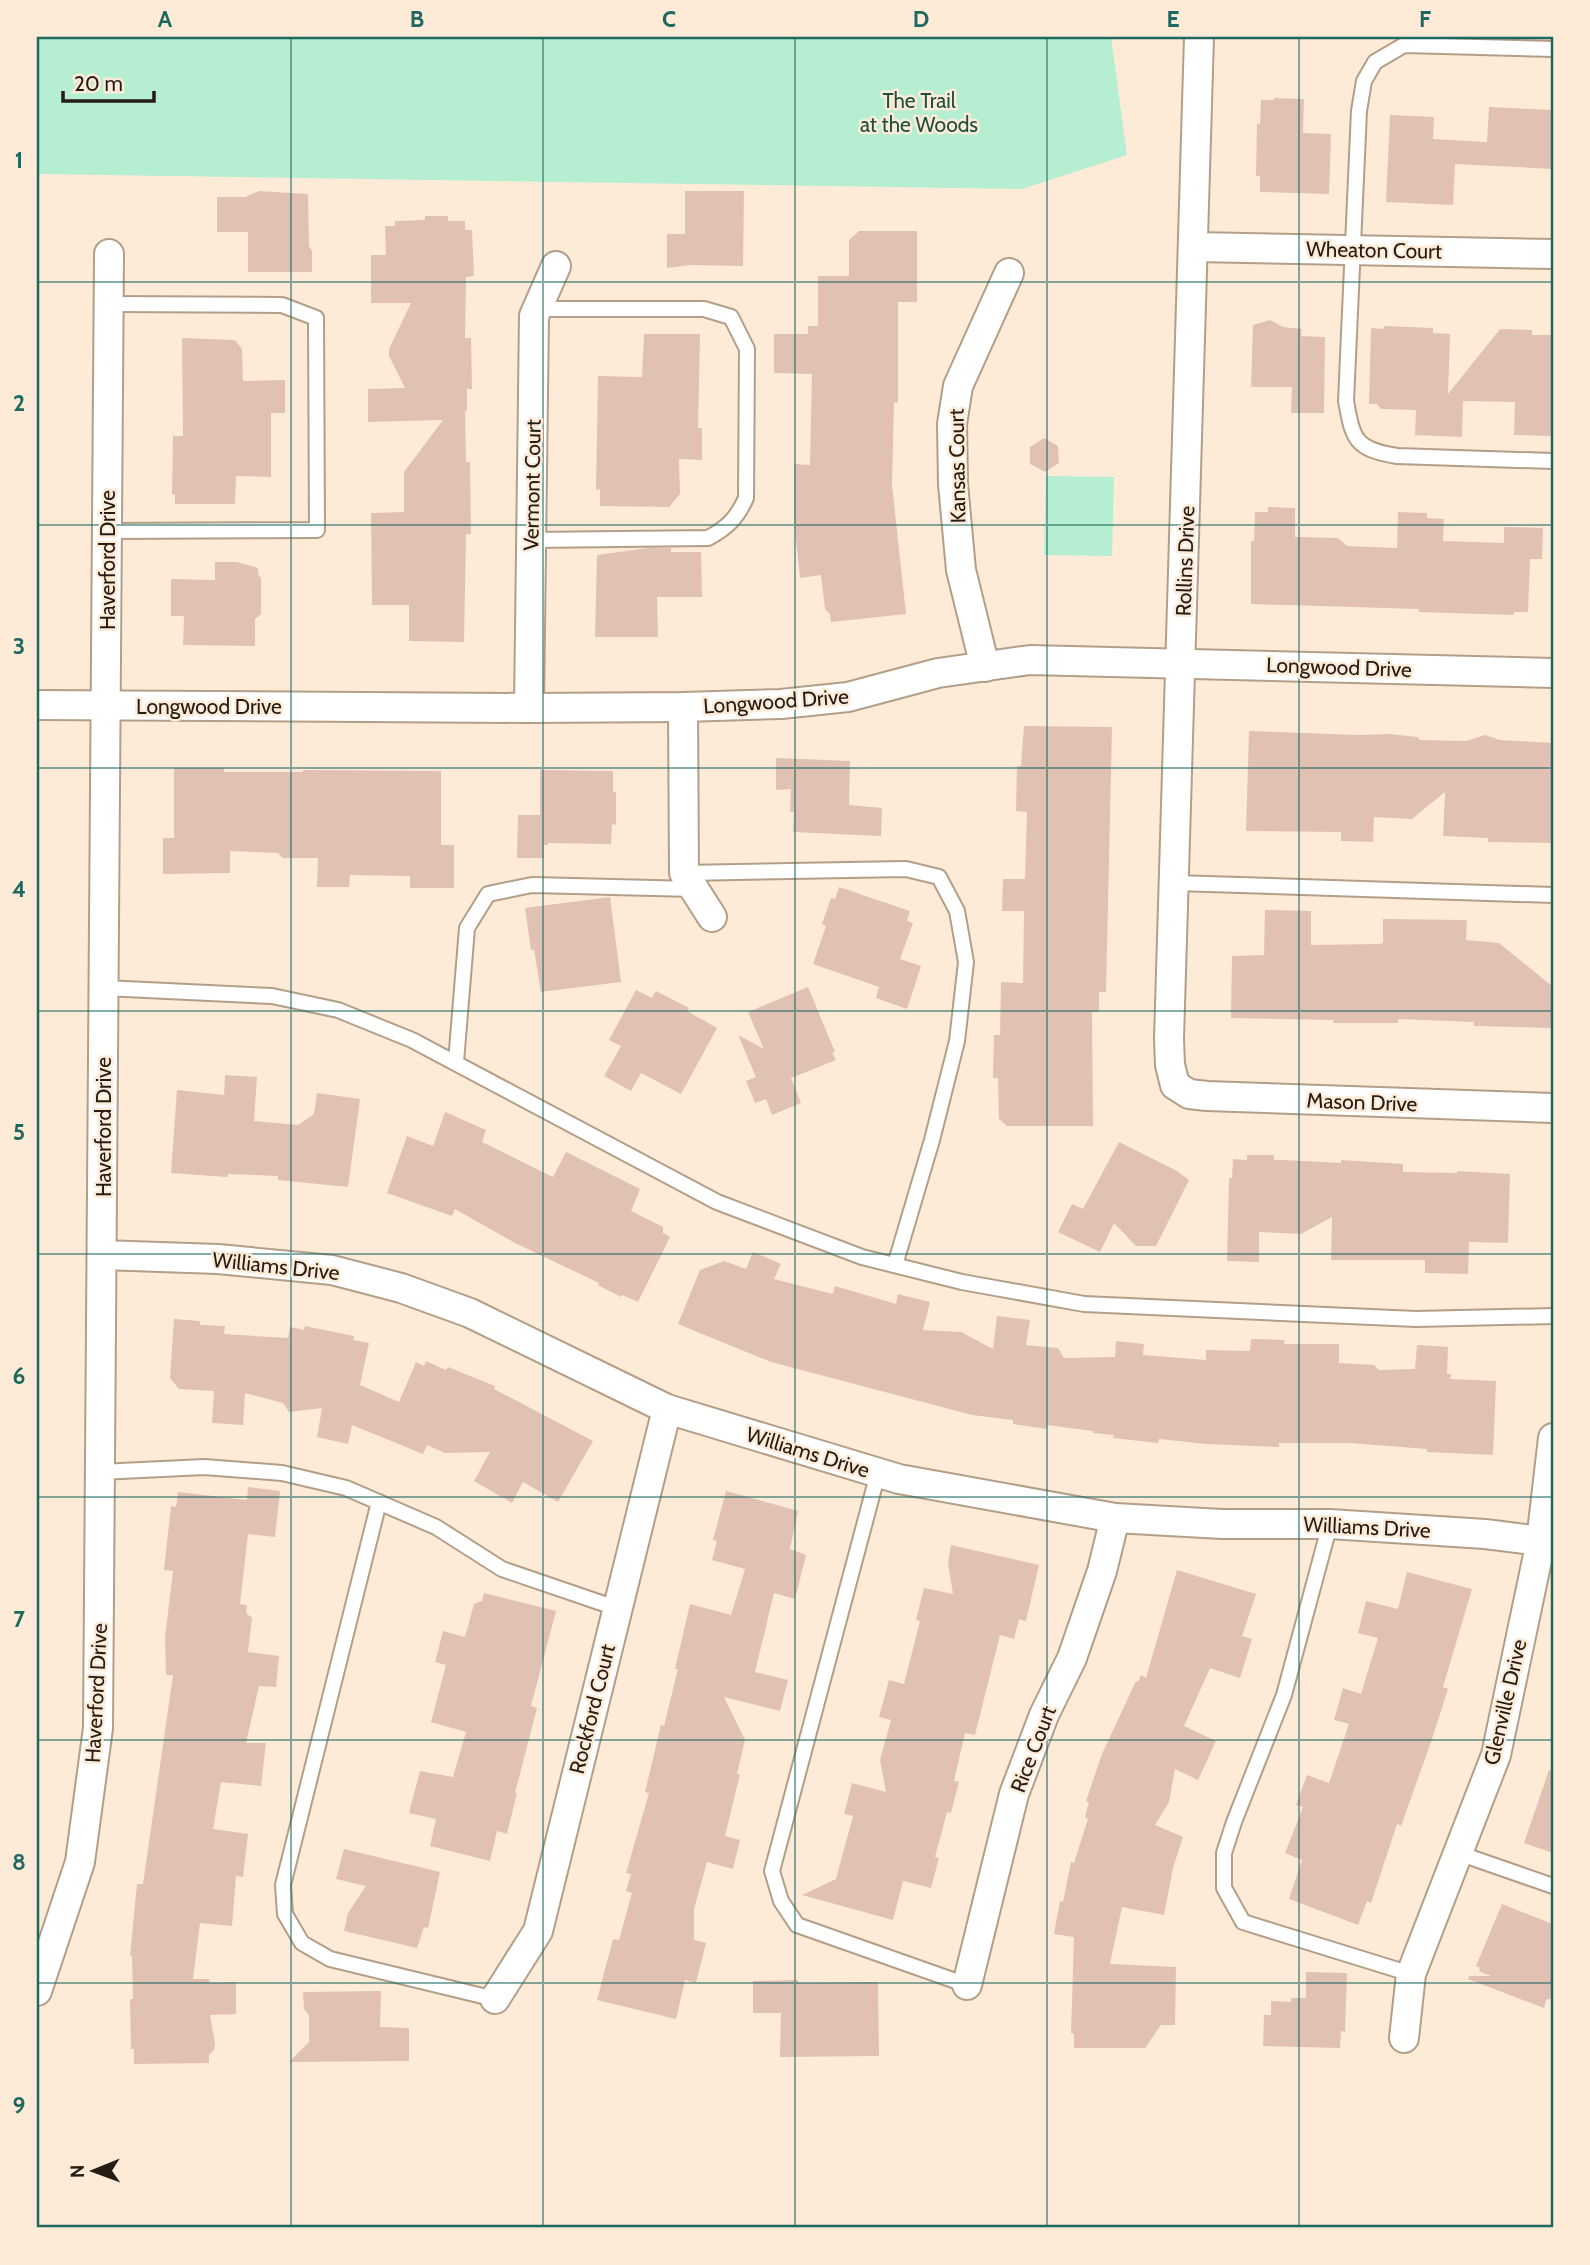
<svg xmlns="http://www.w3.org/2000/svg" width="1590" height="2265" viewBox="0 0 1590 2265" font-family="Cabin,sans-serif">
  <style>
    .green { fill: #b5eed0 }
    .building { fill: #e2c1b5 }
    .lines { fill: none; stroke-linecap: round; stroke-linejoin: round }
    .lane-casing { stroke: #b39f88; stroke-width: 18 }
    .street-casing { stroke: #b39f88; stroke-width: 32 }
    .lane { stroke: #fff; stroke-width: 14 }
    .street { stroke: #fff; stroke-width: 28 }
    .grid { fill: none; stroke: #1f6860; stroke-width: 2; stroke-opacity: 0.55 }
    .labels { text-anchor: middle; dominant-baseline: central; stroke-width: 5; stroke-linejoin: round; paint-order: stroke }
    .park-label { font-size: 21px; fill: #1d513a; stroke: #fdebd8 }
    .street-label { font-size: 21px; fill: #251d14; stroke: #fdebd8 }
    .neatline { fill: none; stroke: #1f6860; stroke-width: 2.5 }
    .grid-label { font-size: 23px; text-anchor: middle; font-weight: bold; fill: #1f6860 }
  </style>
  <rect width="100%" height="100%" fill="#fdebd8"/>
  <g class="green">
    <polygon points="37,37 1111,37 1127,155 1022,189 37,174"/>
    <polygon points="1046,476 1114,477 1112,556 1044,555"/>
  </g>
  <g class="building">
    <polygon points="1274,98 1304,99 1303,133 1331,134 1329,194 1260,192 1260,176 1256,176 1257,124 1260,124 1261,100 1274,100"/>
    <polygon points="1489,107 1553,110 1553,169 1455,164 1453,205 1386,202 1390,115 1434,117 1433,139 1487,142"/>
    <polygon points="259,191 308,194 309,246 312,251 312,272 248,272 248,232 217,232 217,197 245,197"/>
    <polygon points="685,191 744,191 743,266 690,265 667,268 667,234 685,234"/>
    <polygon points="425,216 448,216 448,221 465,221 465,230 472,230 474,276 466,277 465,338 471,338 472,389 467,389 467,411 465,411 466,462 470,462 471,534 466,534 464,642 409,641 409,605 372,605 371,513 404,512 404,472 443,420 368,422 368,389 405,388 389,356 389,349 411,303 371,303 371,255 386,255 385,226 395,226 395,221 425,220"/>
    <polygon points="859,231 917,231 917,302 898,302 898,403 894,402 892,485 906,614 831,622 830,614 825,609 821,575 800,578 794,520 794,464 810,465 812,374 774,373 774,334 808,334 808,326 818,326 818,276 849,276 849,240"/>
    <polygon points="1270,320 1283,327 1302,329 1301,336 1325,337 1324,413 1291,413 1292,387 1251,387 1253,325"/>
    <polygon points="1384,326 1433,328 1433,333 1450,334 1448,394 1500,329 1532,330 1532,335 1553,335 1553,436 1514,435 1515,402 1463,401 1462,437 1415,435 1416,410 1381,409 1377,404 1369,404 1371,328 1383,329"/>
    <polygon points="644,334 700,334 698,428 702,428 702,460 679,459 680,494 669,507 600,506 600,489 596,490 598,376 642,377"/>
    <polygon points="182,338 235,340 242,349 243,381 285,380 285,413 271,413 271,477 236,476 235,504 175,504 175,495 172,494 173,436 183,436"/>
    <polygon points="1044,438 1058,446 1059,463 1045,472 1030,464 1030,447"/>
    <polygon points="1268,507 1295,508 1295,537 1338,538 1347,546 1397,548 1398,512 1427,513 1427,518 1444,519 1443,541 1504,543 1504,527 1543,528 1542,559 1530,559 1528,612 1514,612 1514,615 1419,612 1419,609 1251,604 1251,541 1254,541 1255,512 1268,512"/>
    <polygon points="648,548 671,548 671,552 701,552 702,597 657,597 658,637 595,637 597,555"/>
    <polygon points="215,562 237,562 258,568 258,574 261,578 261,614 255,619 255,646 183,645 184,616 171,616 171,579 215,580"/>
    <polygon points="1024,726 1112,727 1106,992 1099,992 1099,1012 1092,1012 1093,1126 1007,1126 999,1119 998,1078 993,1078 994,1035 1000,1035 1001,982 1023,983 1024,911 1002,911 1003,879 1025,879 1027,812 1016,811 1017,766 1021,766"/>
    <polygon points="1249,731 1358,735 1389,734 1418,737 1419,740 1466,741 1485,735 1500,740 1553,743 1553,843 1488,842 1488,838 1443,836 1445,792 1412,819 1374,817 1373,842 1341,841 1341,832 1246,831"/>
    <polygon points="776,758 850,761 849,805 882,808 881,836 793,832 794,812 790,812 791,789 776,790"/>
    <polygon points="174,768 224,768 224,772 303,772 303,770 441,771 441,845 454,845 454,888 410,888 410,876 350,875 349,887 317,887 318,858 283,858 278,853 230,851 230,873 163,874 163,838 174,838"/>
    <polygon points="540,770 613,771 613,792 616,792 616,825 612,824 611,844 548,843 548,845 544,845 544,858 517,858 518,815 540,815"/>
    <polygon points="839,887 910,911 907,921 913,923 900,959 921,966 907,1009 876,998 879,987 813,964 826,926 822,924 831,898 835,899"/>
    <polygon points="610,897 621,982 541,992 534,950 531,950 525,908"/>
    <polygon points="1265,910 1311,911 1311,945 1379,944 1383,943 1383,919 1467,920 1466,940 1499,943 1553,987 1553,1028 1474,1026 1474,1022 1398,1019 1398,1023 1333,1023 1334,1020 1231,1018 1232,956 1264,955"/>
    <polygon points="808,987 835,1052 832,1053 836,1060 791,1078 801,1103 772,1115 766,1099 755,1103 746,1081 756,1077 738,1035 764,1049 748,1012"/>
    <polygon points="636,990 652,998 656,991 689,1008 687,1011 717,1028 681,1094 641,1073 631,1091 604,1076 621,1046 609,1040"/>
    <polygon points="225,1075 257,1077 254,1121 298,1125 314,1114 317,1093 360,1099 348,1187 278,1180 278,1176 228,1174 227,1177 171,1173 177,1090 224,1095"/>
    <polygon points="445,1112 486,1130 482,1142 553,1177 566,1152 640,1189 631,1211 663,1227 663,1233 670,1237 638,1302 622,1295 621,1297 598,1285 599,1283 515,1243 455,1209 452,1216 387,1193 407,1136 433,1146"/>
    <polygon points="1119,1142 1177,1171 1189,1180 1156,1246 1136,1246 1114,1223 1100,1252 1058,1232 1072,1204 1083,1209"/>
    <polygon points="1247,1155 1274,1155 1274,1160 1283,1160 1341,1163 1341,1160 1403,1164 1403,1172 1457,1173 1457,1171 1510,1174 1508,1243 1469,1242 1468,1274 1425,1273 1425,1260 1331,1260 1332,1217 1301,1234 1259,1232 1259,1262 1227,1261 1229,1178 1232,1178 1233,1159 1247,1160"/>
    <polygon points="753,1252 781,1264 774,1279 833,1294 835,1286 896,1304 898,1294 930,1302 923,1330 961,1332 993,1349 997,1316 1030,1320 1026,1345 1058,1348 1064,1358 1115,1357 1116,1341 1144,1344 1143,1355 1206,1360 1206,1350 1250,1351 1251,1339 1285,1340 1284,1344 1339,1344 1339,1363 1374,1365 1379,1370 1415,1369 1417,1345 1448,1347 1447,1374 1451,1374 1450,1379 1496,1381 1493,1455 1427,1452 1427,1449 1349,1443 1279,1443 1279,1447 1207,1444 1159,1439 1158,1443 1113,1438 1114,1435 1093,1433 1093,1431 1047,1425 1047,1429 1013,1424 1013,1420 972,1415 771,1362 678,1324 700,1270 724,1261 746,1269"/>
    <polygon points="174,1319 200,1321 200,1325 225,1326 224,1334 288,1338 290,1327 304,1330 305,1326 354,1336 353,1340 369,1343 360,1385 399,1402 416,1362 424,1366 426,1361 446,1370 448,1367 495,1386 494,1389 593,1441 558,1502 523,1482 512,1503 474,1481 490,1452 445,1453 427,1445 423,1454 352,1425 348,1444 317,1437 322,1408 289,1412 283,1403 245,1393 243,1425 212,1423 214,1391 179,1389 170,1378"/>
    <polygon points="248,1487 280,1491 275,1537 248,1534 240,1604 247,1605 246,1613 252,1618 248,1652 279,1656 276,1687 259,1686 246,1743 266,1743 261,1786 221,1782 213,1829 248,1834 243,1877 236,1876 232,1926 200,1923 193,1979 209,1979 210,1983 236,1982 236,2014 210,2015 215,2044 214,2050 209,2055 209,2063 134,2064 134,2049 131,2049 130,1999 133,1999 132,1956 130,1956 137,1884 143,1884 173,1675 166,1675 165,1637 173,1571 164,1570 171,1506 176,1507 178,1492 247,1500"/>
    <polygon points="726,1491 798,1511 790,1549 806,1555 795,1599 774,1593 755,1672 788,1680 780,1711 724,1697 745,1740 737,1774 740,1774 725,1836 740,1840 733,1869 707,1862 694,1909 694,1940 706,1943 696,1983 685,1980 676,2019 597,2000 613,1939 619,1940 632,1893 626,1891 631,1874 626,1873 649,1793 645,1792 661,1725 664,1726 678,1669 675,1669 690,1604 731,1615 745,1569 712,1560 717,1541 713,1540"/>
    <polygon points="951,1545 1039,1565 1026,1621 1019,1619 1014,1639 1000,1635 975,1735 965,1733 954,1781 959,1782 951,1813 947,1812 935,1857 939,1858 931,1888 903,1881 893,1920 802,1895 836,1879 853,1816 844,1814 852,1783 886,1792 880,1760 891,1720 879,1717 889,1680 904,1684 920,1621 916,1620 924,1588 953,1594 948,1563"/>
    <polygon points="1177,1570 1256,1594 1242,1636 1252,1639 1240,1678 1210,1668 1184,1726 1216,1741 1198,1780 1175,1769 1169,1802 1155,1825 1183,1837 1173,1868 1164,1915 1122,1907 1110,1964 1176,1967 1175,2025 1161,2025 1145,2048 1074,2048 1074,2034 1071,2033 1074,1937 1054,1934 1060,1901 1063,1902 1071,1862 1074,1863 1088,1819 1085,1817 1089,1802 1086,1801 1102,1754 1136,1681 1138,1682 1141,1675 1146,1678"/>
    <polygon points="1407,1572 1472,1589 1443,1687 1448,1689 1431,1742 1401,1826 1397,1824 1371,1903 1367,1901 1358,1925 1289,1899 1302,1860 1285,1853 1303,1807 1296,1805 1307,1775 1329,1783 1349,1724 1334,1720 1343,1688 1361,1694 1378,1638 1358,1633 1366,1601 1398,1609"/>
    <polygon points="484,1593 556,1611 531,1706 537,1708 515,1793 517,1793 507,1834 497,1831 490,1861 430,1846 436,1819 409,1813 420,1771 453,1777 466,1732 431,1722 446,1665 435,1662 443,1631 465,1637 474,1604 482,1601"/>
    <polygon points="1549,1770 1553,1771 1553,1853 1524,1843"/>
    <polygon points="344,1849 440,1872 428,1928 424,1927 417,1948 344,1931 348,1913 366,1886 336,1879"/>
    <polygon points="1502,1904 1553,1924 1553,1998 1546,2000 1544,2008 1468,1979 1469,1976 1491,1976 1479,1971 1480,1968 1476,1966"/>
    <polygon points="1306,1972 1347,1973 1345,2032 1341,2031 1340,2048 1263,2046 1264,2015 1271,2015 1271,2001 1291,2002 1291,1998 1306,1998"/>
    <polygon points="798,1980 798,1983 878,1982 879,2056 780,2057 781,2013 753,2013 753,1981"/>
    <polygon points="381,1991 380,2027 409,2028 409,2061 289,2062 309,2042 309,2015 304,2009 303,1992"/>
  </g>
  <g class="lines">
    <g class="lane-casing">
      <g id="lane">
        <path d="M 1553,49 L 1404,45 L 1375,62 L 1364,81 L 1359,111 L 1346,401 C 1353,440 1355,449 1397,456 L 1553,461"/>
        <polyline points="107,531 317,530 316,318 282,305 109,304"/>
        <path d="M 531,540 L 708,538 C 727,528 737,518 746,498 L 747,349 L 731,317 L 704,309 L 537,309"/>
        <polyline points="684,873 906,869 939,877 957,911 966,962 957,1041 932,1140 895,1265"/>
        <polyline points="1175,883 1553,895"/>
        <polyline points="104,988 272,996 338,1010 412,1040 717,1202 862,1257 962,1282 1084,1304 1416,1319 1553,1316"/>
        <polyline points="456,1062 467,928 488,894 532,885 694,889"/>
        <polyline points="100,1472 204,1467 282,1473 346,1488 436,1527 502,1569 616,1608"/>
        <polyline points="878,1473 772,1871 781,1901 797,1925 967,1985"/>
        <polyline points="379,1502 283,1885 285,1914 302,1943 330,1959 495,1999"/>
        <polyline points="1330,1524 1284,1695 1234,1822 1224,1853 1224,1888 1243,1922 1411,1974"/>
        <polyline points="1458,1853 1553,1886"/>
      </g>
    </g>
    <g class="street-casing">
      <g id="street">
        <polyline points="1199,37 1169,1039 1170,1065 1175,1085 1189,1094 1207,1096 1553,1108"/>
        <polyline points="1195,247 1553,254"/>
        <polyline points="985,667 961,570 953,484 952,424 958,386 1009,273"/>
        <polyline points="37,705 529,708 683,707 781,704 848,697 938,673 1030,660 1553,673"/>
        <polyline points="683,707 684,873 712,917"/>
        <polyline points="529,708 534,316 556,266"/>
        <polyline points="102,1255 218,1259 332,1270 401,1288 470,1313 667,1409 899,1479 1115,1518 1222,1524 1330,1524 1485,1534 1541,1541"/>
        <polyline points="967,1985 1014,1794 1044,1715 1072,1658 1102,1571 1115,1518"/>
        <polyline points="37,1991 80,1862 98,1728 109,254"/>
        <polyline points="495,1999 538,1931 667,1409"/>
        <polyline points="1404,2038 1411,1974 1496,1755 1541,1541 1553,1438"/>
      </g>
    </g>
    <use href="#lane" class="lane"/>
    <use href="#street" class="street"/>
  </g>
  <path class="grid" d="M 291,37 L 291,2228M 543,37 L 543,2228M 795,37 L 795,2228M 1047,37 L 1047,2228M 1299,37 L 1299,2228M 37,282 L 1553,282M 37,525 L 1553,525M 37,768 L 1553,768M 37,1011 L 1553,1011M 37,1254 L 1553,1254M 37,1497 L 1553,1497M 37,1740 L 1553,1740M 37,1983 L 1553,1983"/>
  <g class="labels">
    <g class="park-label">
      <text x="919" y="100">The Trail<tspan x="919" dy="24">at the Woods</tspan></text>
    </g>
    <g class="street-label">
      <text transform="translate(1374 250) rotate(1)">Wheaton Court</text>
      <text transform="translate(957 466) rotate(-91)">Kansas Court</text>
      <text transform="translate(532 485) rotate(-89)">Vermont Court</text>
      <text transform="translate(107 560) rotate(-90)">Haverford Drive</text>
      <text transform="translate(1185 561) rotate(-88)">Rollins Drive</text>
      <text transform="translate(1339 667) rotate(2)">Longwood Drive</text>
      <text transform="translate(776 701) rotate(-4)">Longwood Drive</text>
      <text x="209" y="706">Longwood Drive</text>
      <text transform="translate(1362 1102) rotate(2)">Mason Drive</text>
      <text transform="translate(103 1127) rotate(-90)">Haverford Drive</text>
      <text transform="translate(276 1266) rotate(6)">Williams Drive</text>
      <text transform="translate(808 1452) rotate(17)">Williams Drive</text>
      <text transform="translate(1367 1527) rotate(3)">Williams Drive</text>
      <text transform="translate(96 1693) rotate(-87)">Haverford Drive</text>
      <text transform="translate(1505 1702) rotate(-77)">Glenville Drive</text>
      <text transform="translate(592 1709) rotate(-76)">Rockford Court</text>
      <text transform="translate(1033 1749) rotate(-69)">Rice Court</text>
    </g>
  </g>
  <rect width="1590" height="2265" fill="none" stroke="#fdebd8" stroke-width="77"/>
  <g transform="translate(94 2171) rotate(269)" stroke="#fdebd8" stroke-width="5" paint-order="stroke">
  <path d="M0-5L12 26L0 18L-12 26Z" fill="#251d14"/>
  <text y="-10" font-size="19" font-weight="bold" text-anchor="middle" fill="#251d14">N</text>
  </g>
  <path d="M63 91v10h91v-10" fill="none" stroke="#251d14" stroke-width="3.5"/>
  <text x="74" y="91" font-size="21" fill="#251d14" stroke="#fdebd8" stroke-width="5" paint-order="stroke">20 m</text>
  <rect x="38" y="38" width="1514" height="2188" class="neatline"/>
  <g class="grid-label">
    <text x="165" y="27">A</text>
    <text x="417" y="27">B</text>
    <text x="669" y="27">C</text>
    <text x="921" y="27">D</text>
    <text x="1173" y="27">E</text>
    <text x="1425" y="27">F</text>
    <text x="19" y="168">1</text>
    <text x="19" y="411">2</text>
    <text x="19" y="654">3</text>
    <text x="19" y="897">4</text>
    <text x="19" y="1140">5</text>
    <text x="19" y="1384">6</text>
    <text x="19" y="1627">7</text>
    <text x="19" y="1870">8</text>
    <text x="19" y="2113">9</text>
  </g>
</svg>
